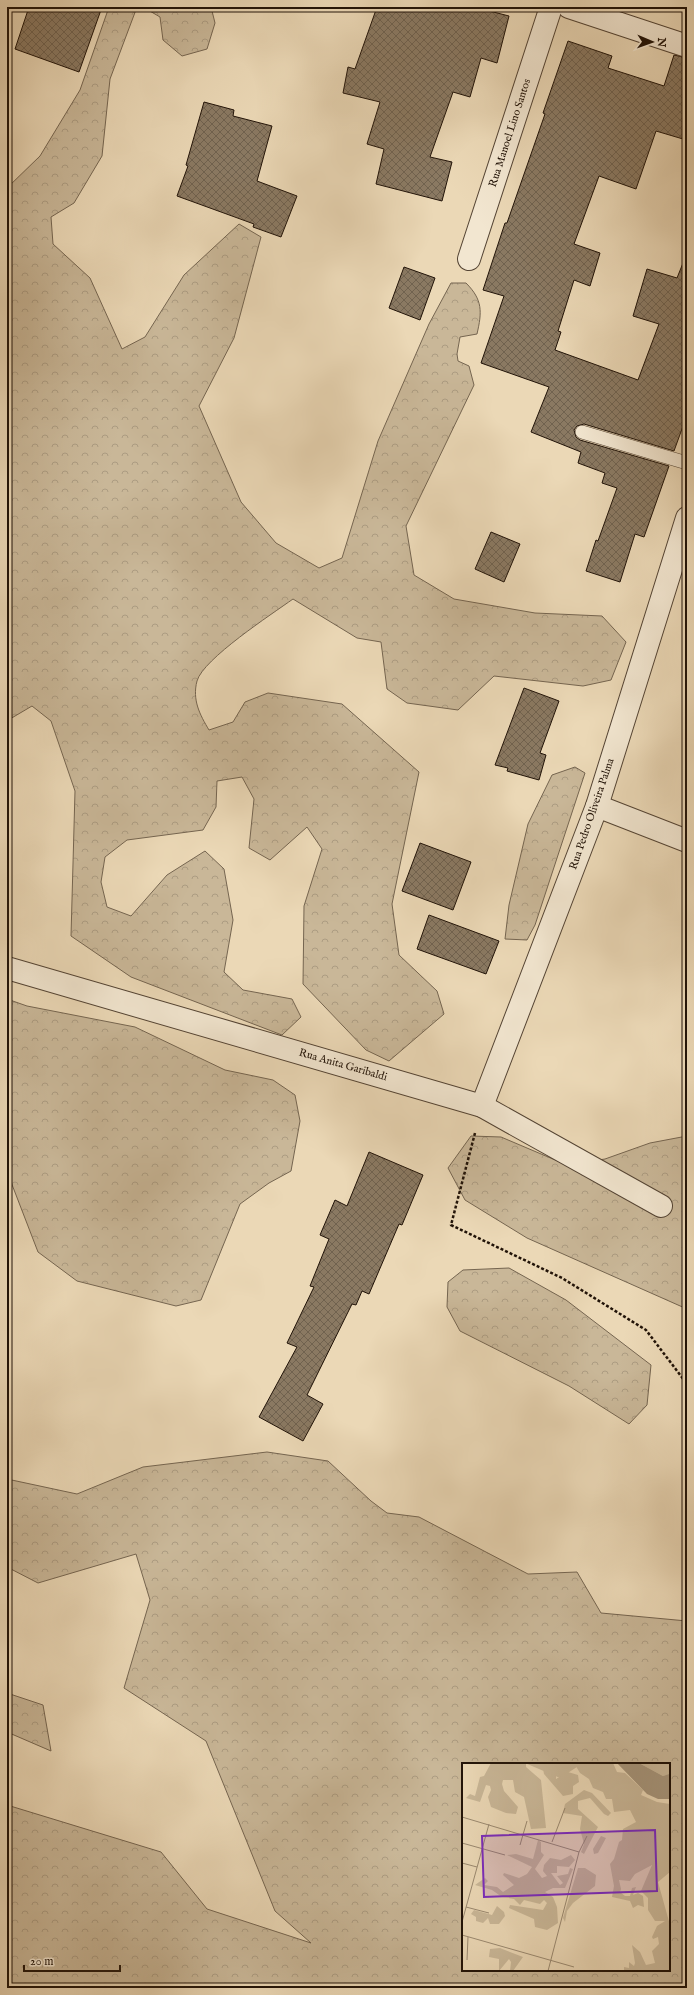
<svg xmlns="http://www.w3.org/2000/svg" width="694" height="1995" viewBox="0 0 694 1995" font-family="'IM FELL English',serif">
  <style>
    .forest { fill: url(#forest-crowns); stroke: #756550; fill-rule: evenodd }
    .building { fill: url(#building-cross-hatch); stroke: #211308 }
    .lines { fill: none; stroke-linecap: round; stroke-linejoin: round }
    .lane-casing { stroke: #544434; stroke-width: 14 }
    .street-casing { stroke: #544434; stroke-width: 24 }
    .path { stroke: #211308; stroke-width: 2.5; stroke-dasharray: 3 2; stroke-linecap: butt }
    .lane { stroke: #f2e6d0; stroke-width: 13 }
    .street { stroke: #f2e6d0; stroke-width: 22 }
    .labels { text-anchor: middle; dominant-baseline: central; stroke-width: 3; stroke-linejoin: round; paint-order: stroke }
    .street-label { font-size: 11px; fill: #211308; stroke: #f2e6d0 }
    .inset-road { fill: none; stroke: #9a8970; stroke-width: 1 }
    .view { fill: #7b2cbf; fill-opacity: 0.15; stroke: #7b2cbf; stroke-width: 2 }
    .inset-edge { fill: none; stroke: #211308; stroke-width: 2 }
  </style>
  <defs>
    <pattern id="forest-crowns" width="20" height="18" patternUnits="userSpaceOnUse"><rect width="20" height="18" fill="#c9b798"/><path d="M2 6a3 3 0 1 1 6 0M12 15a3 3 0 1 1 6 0" fill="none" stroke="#ac9c82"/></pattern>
    <pattern id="building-cross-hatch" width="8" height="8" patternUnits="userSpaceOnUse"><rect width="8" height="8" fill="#8a7962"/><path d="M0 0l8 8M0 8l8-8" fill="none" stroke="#70624f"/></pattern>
  </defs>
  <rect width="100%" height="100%" fill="#ebd8b6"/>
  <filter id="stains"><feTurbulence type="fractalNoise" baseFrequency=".005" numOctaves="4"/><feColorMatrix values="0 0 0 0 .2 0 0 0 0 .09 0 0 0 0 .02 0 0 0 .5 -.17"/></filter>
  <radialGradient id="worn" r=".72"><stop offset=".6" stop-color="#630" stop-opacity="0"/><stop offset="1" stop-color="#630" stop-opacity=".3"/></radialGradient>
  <g class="forest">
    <path d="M 109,7 L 137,7 L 110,79 L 102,156 L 74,203 L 51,217 L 53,244 L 90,278 L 122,349 L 145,337 L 184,275 L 239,224 L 261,237 L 234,338 L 199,406 L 241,502 L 276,543 L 319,568 L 342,558 L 378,441 L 429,324 L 451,283 L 466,283 C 483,300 482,312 477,334 L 460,337 L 457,354 L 458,361 L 469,366 L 474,385 L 406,526 L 414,575 L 454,599 L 535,613 L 602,616 L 626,642 L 611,680 L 583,686 L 494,676 L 458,710 L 407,703 L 387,689 L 381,642 L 357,638 L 293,599 C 272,614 203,659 197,681 C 192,700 200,715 209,730 L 233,722 L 245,702 L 268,693 L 342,704 L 419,772 L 392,904 L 399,955 L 437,991 L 444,1014 L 389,1061 L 366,1050 L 303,984 L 304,906 L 322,849 L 307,827 L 270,860 L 249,848 L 254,799 L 242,777 L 217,781 L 216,807 L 203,830 L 127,840 L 105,857 L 101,882 L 107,907 L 131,916 L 167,875 L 205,851 L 224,869 L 233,920 L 224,972 L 243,990 L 292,999 L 301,1017 L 282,1035 L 131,977 L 71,936 L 75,791 L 51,721 L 32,706 L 10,719 L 7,723 L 7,188 L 40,156 L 80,90 Z"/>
    <polygon points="143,7 211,7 215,23 207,49 182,56 163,40 160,17"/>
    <polygon points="575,767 585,773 535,925 527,940 505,939 509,905 528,824 552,775"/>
    <polygon points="7,999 27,1006 135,1027 225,1070 273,1080 295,1095 300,1121 291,1171 269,1183 240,1204 201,1300 176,1306 77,1281 38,1252 11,1182 7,1179"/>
    <polygon points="471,1136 501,1137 567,1165 605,1159 650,1143 687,1136 687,1309 527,1238 465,1200 448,1168"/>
    <polygon points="509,1268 566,1300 651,1365 647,1405 629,1424 569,1386 460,1331 447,1307 448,1282 463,1270"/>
    <path d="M 267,1452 L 328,1461 L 371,1501 L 387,1513 L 419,1517 L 528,1574 L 577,1572 L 601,1613 L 687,1621 L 687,1988 L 7,1988 L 7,1805 L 161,1852 L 207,1909 L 311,1943 L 275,1911 L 206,1741 L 124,1688 L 150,1600 L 136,1554 L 38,1583 L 7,1567 L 7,1479 L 77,1494 L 143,1467 ZM 463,1764 L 669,1764 L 669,1970 L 463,1970 Z"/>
    <polygon points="7,1693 43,1705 51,1751 7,1732"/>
  </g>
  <g class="building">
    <polygon points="29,7 102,7 79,72 15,49"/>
    <polygon points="377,7 474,7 509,16 497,63 481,58 470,97 453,92 430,157 452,162 442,201 376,184 384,149 367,144 380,102 343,93 348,67 355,69"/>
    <polygon points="568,41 612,56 608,68 664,86 674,55 687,58 687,123 683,139 656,131 636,189 599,176 574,244 600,253 590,286 574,280 558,331 561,332 555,350 638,380 659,324 633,316 647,269 677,278 685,258 687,258 687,415 674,451 584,424 577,426 574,430 576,437 580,440 669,466 644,537 635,534 620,582 586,571 596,540 598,541 617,488 602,483 605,473 578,463 581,452 531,432 549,387 481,363 504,296 483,290 505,223 507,223 545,114 543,113"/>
    <polygon points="204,102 234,110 233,116 272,126 257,181 297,196 281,237 253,227 254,224 177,196 188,166 186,165"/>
    <polygon points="404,267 435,278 420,320 389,308"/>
    <polygon points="491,532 520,544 504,582 475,569"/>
    <polygon points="524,688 559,701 540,753 546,755 539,780 507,771 508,768 495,765"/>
    <polygon points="420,843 471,862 453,910 402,891"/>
    <polygon points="429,915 499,941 486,974 417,949"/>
    <polygon points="369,1152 423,1175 402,1225 399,1224 369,1294 362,1291 356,1305 352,1304 307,1395 323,1404 303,1441 259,1417 297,1347 287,1343 314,1287 310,1286 329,1239 320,1235 335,1200 347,1206"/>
  </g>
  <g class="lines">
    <g class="lane-casing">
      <polyline id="lane" points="582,432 687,463"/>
    </g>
    <g class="street-casing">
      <g id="street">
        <polyline points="569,7 687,46"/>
        <polyline points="469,259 551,7"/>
        <polyline points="597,806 687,841"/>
        <polyline points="7,968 482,1106 661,1206"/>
        <polyline points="482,1106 597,806 687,518"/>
      </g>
    </g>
    <polyline class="path" points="475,1133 451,1225 562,1278 646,1330 687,1384"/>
    <use href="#lane" class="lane"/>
    <use href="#street" class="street"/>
  </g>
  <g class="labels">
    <g class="street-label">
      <text transform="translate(510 133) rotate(-72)">Rua Manoel Lino Santos</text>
      <text transform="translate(592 814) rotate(-71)">Rua Pedro Oliveira Palma</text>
      <text transform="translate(343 1065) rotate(16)">Rua Anita Garibaldi</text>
    </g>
  </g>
  <g transform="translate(462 1763)">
    <rect width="208" height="208" fill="#ebd8b6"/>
    <path d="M 29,0 L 74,0 L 64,1 L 64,4 L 79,17 L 84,65 L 69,66 L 62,34 L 53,29 L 51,17 L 41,17 L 40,21 L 42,28 L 56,44 L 54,51 L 44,50 L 29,44 L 26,34 L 29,27 L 28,23 L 24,22 L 18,39 L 4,35 L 8,31 L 13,33 L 18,14 L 22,13 ZM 89,0 L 94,7 L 94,16 L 106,9 L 116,12 L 117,19 L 111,23 L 111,31 L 101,33 L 82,11 L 80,1 ZM 112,0 L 151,0 L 155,9 L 163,10 L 181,27 L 179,32 L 195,39 L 208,41 L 208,109 L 196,119 L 208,162 L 208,208 L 162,208 L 162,204 L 167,205 L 167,199 L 172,203 L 173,200 L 170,182 L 178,189 L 184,202 L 193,200 L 190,188 L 197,181 L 196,174 L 191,176 L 190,174 L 195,163 L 203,158 L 193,158 L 186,147 L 186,135 L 179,128 L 190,102 L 173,111 L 168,118 L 157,117 L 159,126 L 158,129 L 163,133 L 168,133 L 170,125 L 174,124 L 171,132 L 176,130 L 181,133 L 182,144 L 176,142 L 171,145 L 168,138 L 150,134 L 152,123 L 148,101 L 152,96 L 157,79 L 160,77 L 161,66 L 174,59 L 168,47 L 152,49 L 150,36 L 144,36 L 141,29 L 131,25 L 127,16 L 118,10 ZM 177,0 L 208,0 L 208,11 L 201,13 ZM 122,27 L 130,30 L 149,50 L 146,53 L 142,51 L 128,35 L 116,38 L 116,46 L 136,64 L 122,91 L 119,89 L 122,81 L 118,66 L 120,53 L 101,50 L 103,41 ZM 139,73 L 144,75 L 136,90 L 132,91 L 131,86 ZM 76,77 L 79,79 L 79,89 L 82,92 L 73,106 L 80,115 L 85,113 L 81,108 L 82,102 L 88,95 L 99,97 L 109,92 L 113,97 L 107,104 L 95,103 L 95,110 L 89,110 L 98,122 L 101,120 L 95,113 L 106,111 L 108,105 L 111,106 L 103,125 L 91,125 L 83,129 L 91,134 L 95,144 L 96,160 L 85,167 L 73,164 L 72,156 L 47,145 L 48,142 L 81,147 L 85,140 L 82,137 L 78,141 L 62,137 L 58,142 L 52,136 L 40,134 L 30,127 L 13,122 L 23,115 L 26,118 L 22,122 L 35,124 L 41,129 L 52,122 L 41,112 L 42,110 L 57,115 L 65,111 L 70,104 L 45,92 L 54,91 L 71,96 ZM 116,105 L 123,105 L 134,112 L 133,123 L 111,140 L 105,148 L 103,159 L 101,155 ZM 35,143 L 42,149 L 43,153 L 37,161 L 28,161 L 26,155 L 21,160 L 14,158 L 14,154 L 9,151 L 12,147 L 30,152 ZM 38,185 L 61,194 L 51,208 L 48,208 L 49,199 L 47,196 L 37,208 L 37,196 L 27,194 L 28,186 Z" fill="#c9b798"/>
    <path d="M 63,0 L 121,0 L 98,15 Z" fill="#c9b798"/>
    <path d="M 155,0 L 177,0 L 201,13 L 207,11 L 208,36 L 196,36 L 185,31 Z" fill="#a6957b"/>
    <path class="inset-road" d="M 0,54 L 117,89M 90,79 L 103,45M 0,80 L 43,92M 58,82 L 65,58M 0,100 L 15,104M 4,144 L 27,150M 0,159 L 27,61M 0,172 L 112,204M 5,197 L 6,174M 86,208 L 117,89 L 125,73"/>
    <path class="view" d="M 193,67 L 195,128 L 22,134 L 20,73 Z"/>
    <rect width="208" height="208" class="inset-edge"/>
  </g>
  <rect width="694" height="1995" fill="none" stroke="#ebd8b6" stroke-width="24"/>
  <rect x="8" y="8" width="678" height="1979" fill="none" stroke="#211308" stroke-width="2"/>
  <rect x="12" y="12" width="670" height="1971" fill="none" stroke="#211308"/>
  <g transform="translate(652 42) rotate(92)" stroke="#f2e6d0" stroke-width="3" paint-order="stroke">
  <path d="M0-3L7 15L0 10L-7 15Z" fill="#211308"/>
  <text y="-6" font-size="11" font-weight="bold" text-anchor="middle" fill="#211308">N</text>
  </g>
  <path d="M24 1965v6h96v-6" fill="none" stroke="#211308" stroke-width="2"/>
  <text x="30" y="1965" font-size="12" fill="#211308" stroke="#f2e6d0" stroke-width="3" paint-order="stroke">20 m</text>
  <rect width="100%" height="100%" filter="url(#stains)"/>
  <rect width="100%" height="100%" fill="url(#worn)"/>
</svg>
